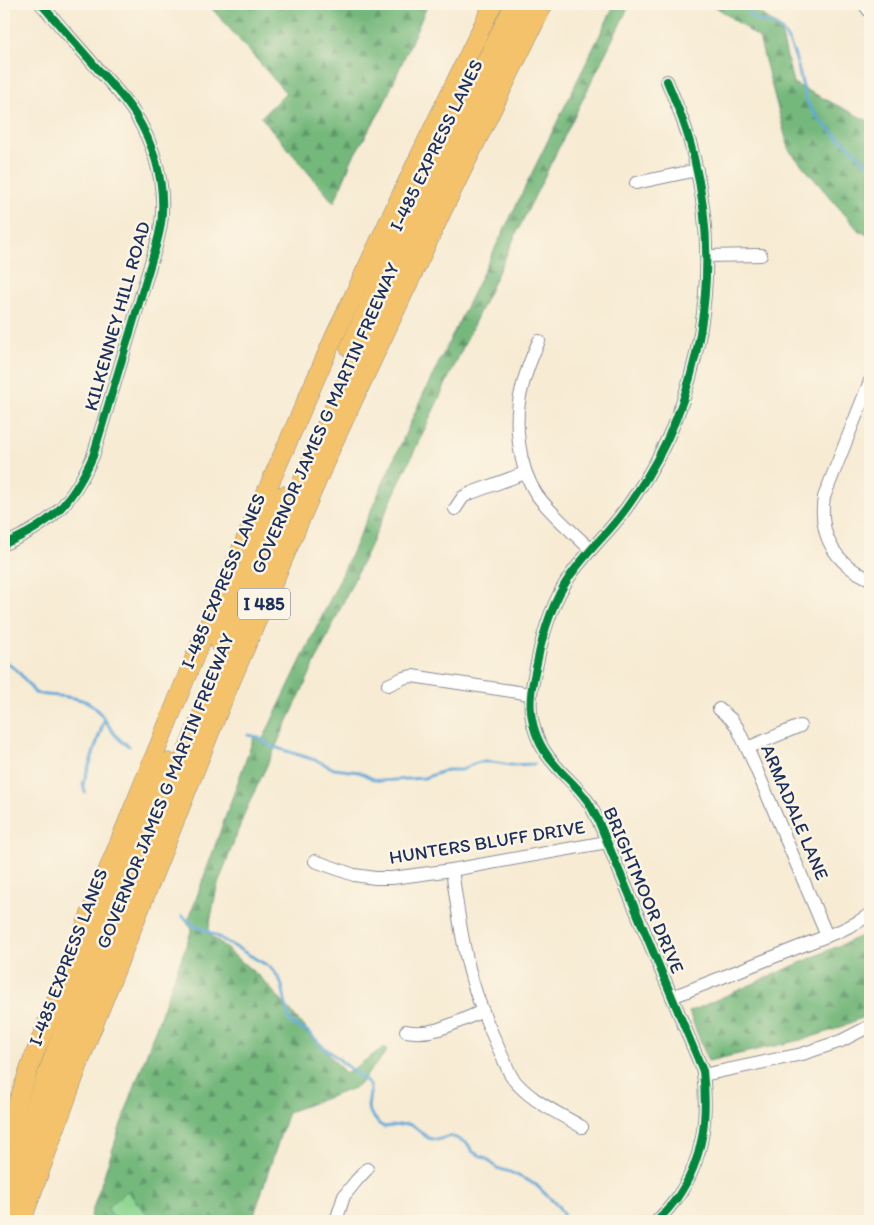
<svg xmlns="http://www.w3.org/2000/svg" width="874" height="1225" viewBox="0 0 874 1225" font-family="Itim,sans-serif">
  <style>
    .forest { fill: url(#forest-firs); stroke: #48746d }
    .park { fill: #90d792; stroke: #568378 }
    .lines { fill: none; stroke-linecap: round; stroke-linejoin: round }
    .stream { stroke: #63aada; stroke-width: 3 }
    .minor-casing { stroke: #898d98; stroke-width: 14 }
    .highway-casing { stroke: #898d98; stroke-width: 19 }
    .minor { stroke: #fff; stroke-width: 12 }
    .highway { stroke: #f3c26a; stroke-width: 18 }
    .cycleway-casing { stroke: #fcf5e5; stroke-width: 11 }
    .cycleway { stroke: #00873e; stroke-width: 8 }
    .labels { text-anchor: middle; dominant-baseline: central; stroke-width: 5; stroke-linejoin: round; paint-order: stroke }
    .shield { fill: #fcf5e5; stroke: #5e6a86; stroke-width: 1 }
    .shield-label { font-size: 18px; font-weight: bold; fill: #1b2f5e }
    .street-label { font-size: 19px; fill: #1b2f5e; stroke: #fcf5e5 }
  </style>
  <defs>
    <pattern id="forest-firs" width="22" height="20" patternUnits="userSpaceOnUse" patternTransform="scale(1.25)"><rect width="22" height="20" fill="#74b87c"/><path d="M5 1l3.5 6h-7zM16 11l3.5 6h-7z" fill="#5e9669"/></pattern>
  </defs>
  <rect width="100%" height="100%" fill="#fcf5e5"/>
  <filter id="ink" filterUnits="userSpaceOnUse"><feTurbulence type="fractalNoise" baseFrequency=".02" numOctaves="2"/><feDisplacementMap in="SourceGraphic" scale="10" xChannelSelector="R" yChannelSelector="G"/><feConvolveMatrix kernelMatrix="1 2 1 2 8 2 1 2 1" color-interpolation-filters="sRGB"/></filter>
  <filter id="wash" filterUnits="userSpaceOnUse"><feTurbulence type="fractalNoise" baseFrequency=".0096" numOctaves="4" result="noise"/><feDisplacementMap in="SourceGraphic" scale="20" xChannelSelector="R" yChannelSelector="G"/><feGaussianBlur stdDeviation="1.12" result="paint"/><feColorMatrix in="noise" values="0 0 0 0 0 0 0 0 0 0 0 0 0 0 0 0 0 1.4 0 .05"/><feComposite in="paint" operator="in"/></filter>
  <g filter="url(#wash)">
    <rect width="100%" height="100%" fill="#f7ebd3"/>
    <g class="forest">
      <polygon points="208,4 428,4 382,108 353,157 334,203 261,117 286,93"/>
      <polygon points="615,4 630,4 518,230 245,812 217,887 208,933 263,980 346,1074 384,1047 387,1051 357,1087 288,1112 252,1221 89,1221 121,1124 192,929 187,924 254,737 263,739 340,579 422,397"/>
      <polygon points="712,4 748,4 780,28 793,83 870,122 870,236 859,231 789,150 759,38"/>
      <polygon points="870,930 870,1014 836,1029 805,1039 708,1061 689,1012 861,936"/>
    </g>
    <polygon class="park" points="127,1191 153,1221 118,1221 107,1208"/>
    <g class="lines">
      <g class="stream">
        <path d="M 746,4 C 752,30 771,16 783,32 C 798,53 799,77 807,101 C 812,116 838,137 851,148 C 857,154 864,160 870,167"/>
        <path d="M 4,661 L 18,671 L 35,693 C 52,697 74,695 89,703 C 106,713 109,736 129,746"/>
        <polyline points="248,735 258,737 271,746 318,761 334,769 359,772 373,779 380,781 424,778 447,770 462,770 473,764 481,762 492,762 510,765 535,764"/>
        <polyline points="85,792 83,784 104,721"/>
        <path d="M 182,916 L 195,926 L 206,930 L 270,967 C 274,971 277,975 280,980 C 286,994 284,1010 292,1024 L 307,1031 L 320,1044 L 367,1082 L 370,1087 L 370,1093 L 368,1107 L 369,1111 L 379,1124 L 384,1127 L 407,1124 L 412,1125 L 428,1138 L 437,1140 L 451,1136 L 467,1143 L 473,1152 L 487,1159 L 497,1168 L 510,1172 L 535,1184 L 558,1206 L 567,1221"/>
      </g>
    </g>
  </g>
  <g filter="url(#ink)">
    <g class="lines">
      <g class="minor-casing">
        <g id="minor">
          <polyline points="864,4 870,12"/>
          <polyline points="636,183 697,170"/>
          <polyline points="706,256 761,255"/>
          <path d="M 539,341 C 532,356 526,371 522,388 C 513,420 518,467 537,495 C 552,515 573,532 591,550"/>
          <path d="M 870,381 L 824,497 C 818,535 835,564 870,579"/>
          <polyline points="455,509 463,497 471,493 525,473"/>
          <path d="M 4,544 C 52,524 72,503 93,456 L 156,246 C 159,235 162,224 162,212 C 164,179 153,143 135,114 C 124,97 110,82 96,67 C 78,46 59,25 41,4"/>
          <polyline points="388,685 403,678 412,676 531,694"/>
          <polyline points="719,709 731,719 737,727 752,759 827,936"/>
          <polyline points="747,748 800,726"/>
          <polyline points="315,861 354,875 375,878 392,878 452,870 607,842"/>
          <path d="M 452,870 C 457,904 461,939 470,972 C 479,1008 496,1042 511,1076 C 528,1100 557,1112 582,1127"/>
          <polyline points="672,997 842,930 858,922 870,914"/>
          <path d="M 406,1031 C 433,1037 458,1021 483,1011"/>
          <polyline points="703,1075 802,1054 841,1041 870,1026"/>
          <polyline points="336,1221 344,1196 356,1181 367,1169"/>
          <path d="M 657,1221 C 664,1214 671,1206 677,1198 C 704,1159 708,1117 703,1071 L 598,820 C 594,813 591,805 586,799 C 577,786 565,777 556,766 C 544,753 535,736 532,719 C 528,700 533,681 537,663 C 543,632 552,602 570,576 C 581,560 594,546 607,532 C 617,521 626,509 634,497 C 702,399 722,272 694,158 C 688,131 677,105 667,81"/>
        </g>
      </g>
      <g class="highway-casing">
        <g id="highway">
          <polyline points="349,348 405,225 514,4"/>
          <polyline points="219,643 247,574 283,495"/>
          <polyline points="4,1141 33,1058 97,896 195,656 234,565 334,337 413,169 493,4"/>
          <polyline points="4,1190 100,930 169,762"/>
          <polyline points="7,1221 55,1087 112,934 216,679 334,407 513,33 529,4"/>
          <polyline points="22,1221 88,1040 224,698 333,444 444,208 544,4"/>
        </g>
      </g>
      <use href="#minor" class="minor"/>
      <use href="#highway" class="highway"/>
      <g class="cycleway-casing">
        <g id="cycleway">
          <path d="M 4,544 C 52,524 72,503 93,456 L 156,246 C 159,235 162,224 162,212 C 164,179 153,143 135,114 C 124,97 110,82 96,67 C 78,46 59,25 41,4"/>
          <path d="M 657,1221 C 664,1214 671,1206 677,1198 C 704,1159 708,1117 703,1071 L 598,820 C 594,813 591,805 586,799 C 577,786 565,777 556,766 C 544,753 535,736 532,719 C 528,700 533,681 537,663 C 543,632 552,602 570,576 C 581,560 594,546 607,532 C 617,521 626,509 634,497 C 702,399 722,272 694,158 C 688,131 677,105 667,81"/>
        </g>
      </g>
      <use href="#cycleway" class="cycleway"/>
    </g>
  </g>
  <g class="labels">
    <rect class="shield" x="238" y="588.5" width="52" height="31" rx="4"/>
    <g class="shield-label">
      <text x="264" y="604">I 485</text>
    </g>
    <g class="street-label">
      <text transform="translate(436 145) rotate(-64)">I-485 EXPRESS LANES</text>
      <text transform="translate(117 316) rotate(-74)">KILKENNEY HILL ROAD</text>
      <text transform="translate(325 418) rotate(-66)">GOVERNOR JAMES G MARTIN FREEWAY</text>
      <text transform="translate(223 581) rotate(-67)">I-485 EXPRESS LANES</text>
      <text transform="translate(165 791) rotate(-68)">GOVERNOR JAMES G MARTIN FREEWAY</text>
      <text transform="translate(795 812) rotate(67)">ARMADALE LANE</text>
      <text transform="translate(487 842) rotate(-9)">HUNTERS BLUFF DRIVE</text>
      <text transform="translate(644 890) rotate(67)">BRIGHTMOOR DRIVE</text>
      <text transform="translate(68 957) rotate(-69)">I-485 EXPRESS LANES</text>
    </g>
  </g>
  <rect width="874" height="1225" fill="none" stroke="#fcf5e5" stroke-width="20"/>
</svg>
